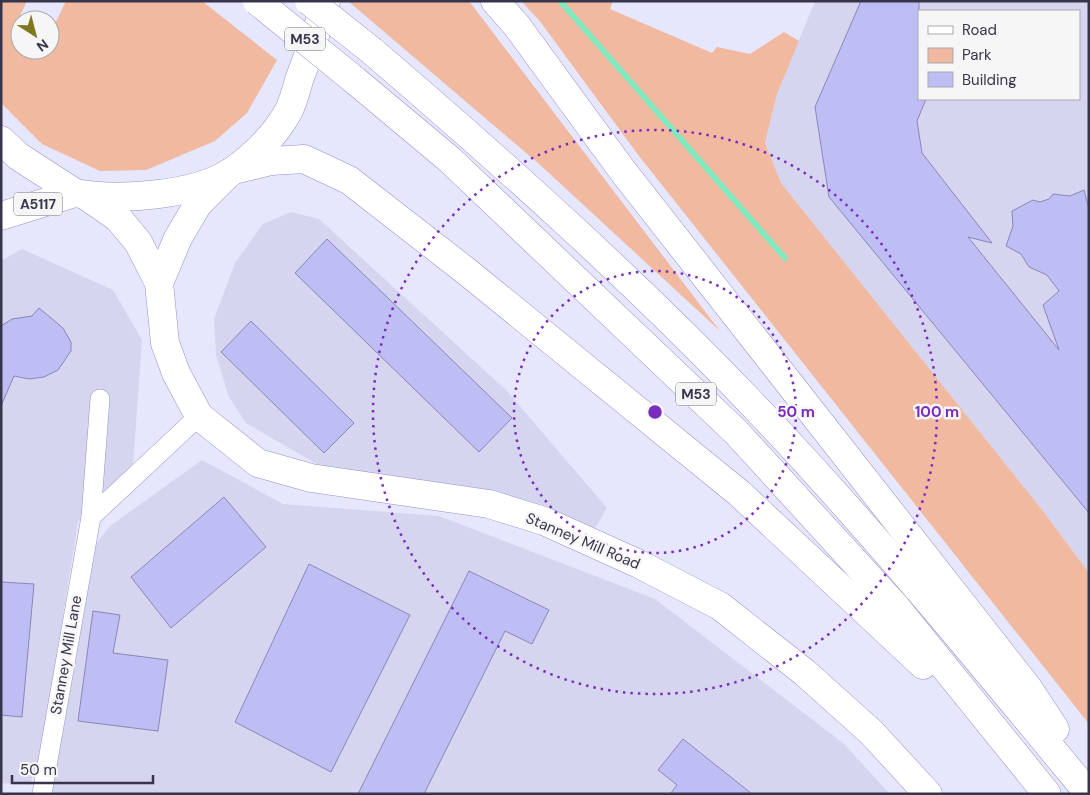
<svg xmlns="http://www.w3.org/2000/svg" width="1090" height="795" viewBox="0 0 1090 795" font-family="'DM Sans',sans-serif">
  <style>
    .built { fill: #d5d5ef; fill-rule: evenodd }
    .green { fill: #f0b9a0 }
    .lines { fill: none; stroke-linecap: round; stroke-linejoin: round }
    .stream { stroke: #7eeabf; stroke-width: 5.5 }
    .building { fill: #bfbef4; stroke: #8987ba }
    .street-casing { stroke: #9492c6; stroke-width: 20 }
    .secondary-casing { stroke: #9492c6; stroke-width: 29 }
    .primary-casing { stroke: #9492c6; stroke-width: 29 }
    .highway-casing { stroke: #9492c6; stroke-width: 29 }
    .street { stroke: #fff; stroke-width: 19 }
    .secondary { stroke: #fff; stroke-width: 28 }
    .primary { stroke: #fff; stroke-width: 28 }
    .highway { stroke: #fff; stroke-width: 28 }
    .highway-bridge-casing { stroke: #9492c6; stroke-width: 29; stroke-linecap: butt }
    .highway-bridge { stroke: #fff; stroke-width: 28 }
    .ring { fill: none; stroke: #7b2cbf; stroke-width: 2.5; stroke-dasharray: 2.5 5 }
    .labels { text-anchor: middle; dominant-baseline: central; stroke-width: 5; stroke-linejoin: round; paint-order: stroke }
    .shield { fill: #f6f6f6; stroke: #706f7e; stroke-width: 1 }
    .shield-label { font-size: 14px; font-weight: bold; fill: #36354b }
    .street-label { font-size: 15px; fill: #36354b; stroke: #f6f6f6 }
    .centre { fill: #7b2cbf; stroke: #f6f6f6; stroke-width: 2.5 }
    .ring-label { font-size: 15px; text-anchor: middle; font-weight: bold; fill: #7b2cbf; stroke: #f6f6f6; stroke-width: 5; stroke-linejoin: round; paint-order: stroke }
  </style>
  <rect width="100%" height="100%" fill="#e6e6fd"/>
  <g class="built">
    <path d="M 815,1 L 1089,1 L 1089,573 L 1043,511 L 781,183 L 765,143 L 777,94 ZM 919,11 L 1079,11 L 1079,99 L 919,99 Z"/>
    <polygon points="291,212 319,219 507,391 607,508 593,532 322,467 246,423 229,397 216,355 214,319 235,263 263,224"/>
    <polygon points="22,249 113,290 142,340 133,464 78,522 41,754 30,785 1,783 1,261"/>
    <polygon points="202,460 283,504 439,516 655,599 843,743 890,794 51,794 93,548 110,526"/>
  </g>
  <g class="green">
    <polygon points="1,1 27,1 18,20 20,50 50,50 50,34 66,1 202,1 277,60 247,113 215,141 146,170 100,171 42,144 1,103"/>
    <polygon points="348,1 469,1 720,331 538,163"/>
    <polygon points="521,1 613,1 610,9 712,53 717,47 750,54 784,32 799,41 777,94 765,143 781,183 1043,511 1089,573 1089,724 639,156 539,20"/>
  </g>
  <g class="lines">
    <polyline class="stream" points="560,1 785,258"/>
  </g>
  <g class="building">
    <polygon points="861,1 919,1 919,99 926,99 917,121 922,153 992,243 968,237 1059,350 1043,305 1059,291 1047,275 1029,267 1021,254 1006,246 1013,226 1012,211 1033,200 1040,202 1049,199 1053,194 1070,196 1084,190 1089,209 1089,513 829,197 815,107"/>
    <polygon points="327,239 512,418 479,452 295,273"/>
    <polygon points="39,308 63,328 71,342 71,351 58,370 44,377 29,379 14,376 1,406 1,326 12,319 32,316"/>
    <polygon points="251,321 354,423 324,453 221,352"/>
    <polygon points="224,497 266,547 171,628 131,577"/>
    <polygon points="309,564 410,615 331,772 235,722"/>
    <polygon points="469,571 549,610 532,644 505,631 424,794 358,794"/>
    <polygon points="1,582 34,584 22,717 1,715"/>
    <polygon points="93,611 120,615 113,653 168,660 158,731 78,721"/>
    <polygon points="683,739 752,794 670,794 677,785 658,770"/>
  </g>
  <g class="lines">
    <g class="street-casing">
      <g id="street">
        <polyline points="91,517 199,416"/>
        <polyline points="42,794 91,517 100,399"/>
      </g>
    </g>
    <g class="secondary-casing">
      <g id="secondary">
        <polyline points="85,195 118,218 138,242 159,283 165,343 176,373 199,416 258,463 311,478 489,504 544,521 639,564 720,606 804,672 871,732 928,794"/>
        <polyline points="159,283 178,238 198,204 229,173"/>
      </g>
    </g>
    <g class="primary-casing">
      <g id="primary">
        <path d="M 1,140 L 18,156 L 75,193 C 118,201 197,196 234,170 C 254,156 276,134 288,112 C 293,103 296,91 299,80 C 309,54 318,28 326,1"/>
        <polyline points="1,216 75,193"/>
      </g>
    </g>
    <g class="highway-casing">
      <g id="highway">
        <polyline points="495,1 517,26 622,170 1028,688 1055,729"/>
        <path d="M 372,51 C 505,165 635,281 756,408 C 873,531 981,663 1089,794"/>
        <polyline points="352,78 449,159 736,432 896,607 1047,794"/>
        <polyline points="234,170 271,161 304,159 349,180 466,271 739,493 923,665"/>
      </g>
    </g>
    <use href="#street" class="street"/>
    <use href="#secondary" class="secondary"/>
    <use href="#primary" class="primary"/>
    <use href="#highway" class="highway"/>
    <g class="highway-bridge-casing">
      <g id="highway-bridge">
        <polyline points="257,1 352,78"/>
        <polyline points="309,1 372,51"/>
      </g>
    </g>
    <use href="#highway-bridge" class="highway-bridge"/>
  </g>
  <g class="ring">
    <circle cx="655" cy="412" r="141"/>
    <circle cx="655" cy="412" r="282"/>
  </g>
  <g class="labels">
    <g class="shield">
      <rect x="285" y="27.5" width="40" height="23" rx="4"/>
      <rect x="14" y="192.5" width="48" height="23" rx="4"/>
      <rect x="676" y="382.5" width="40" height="23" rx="4"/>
    </g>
    <g class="shield-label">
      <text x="305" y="39">M53</text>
      <text x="38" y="204">A5117</text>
      <text x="696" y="394">M53</text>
    </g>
    <g class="street-label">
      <text transform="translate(583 541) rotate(23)">Stanney Mill Road</text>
      <text transform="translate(66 655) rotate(-80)">Stanney Mill Lane</text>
    </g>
  </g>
  <circle cx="655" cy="412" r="8" class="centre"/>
  <g class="ring-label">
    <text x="796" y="417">50 m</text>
    <text x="937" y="417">100 m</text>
  </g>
  <rect width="1090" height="795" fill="none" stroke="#36354b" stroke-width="5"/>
  <rect x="918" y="10" width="162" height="90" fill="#f6f6f6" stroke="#a9a9b2"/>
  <rect x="928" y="26" width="25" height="8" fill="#ffffff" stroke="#a9a9b2"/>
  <text x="962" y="35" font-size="15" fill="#36354b">Road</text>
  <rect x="928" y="48" width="25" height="15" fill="#f0b9a0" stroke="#a9a9b2"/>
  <text x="962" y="60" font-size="15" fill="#36354b">Park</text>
  <rect x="928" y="72" width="25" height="15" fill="#bfbef4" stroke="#a9a9b2"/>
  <text x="962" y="85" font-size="15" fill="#36354b">Building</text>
  <g transform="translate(35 35) rotate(144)"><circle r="24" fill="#f6f6f6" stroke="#a9a9b2"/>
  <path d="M0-4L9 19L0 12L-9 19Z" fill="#7f791e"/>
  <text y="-8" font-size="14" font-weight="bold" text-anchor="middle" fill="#36354b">N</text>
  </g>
  <path d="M12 775v8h141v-8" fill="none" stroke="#36354b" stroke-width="2.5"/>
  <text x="20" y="775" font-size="15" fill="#36354b" stroke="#f6f6f6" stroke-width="4" paint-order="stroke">50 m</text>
</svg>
